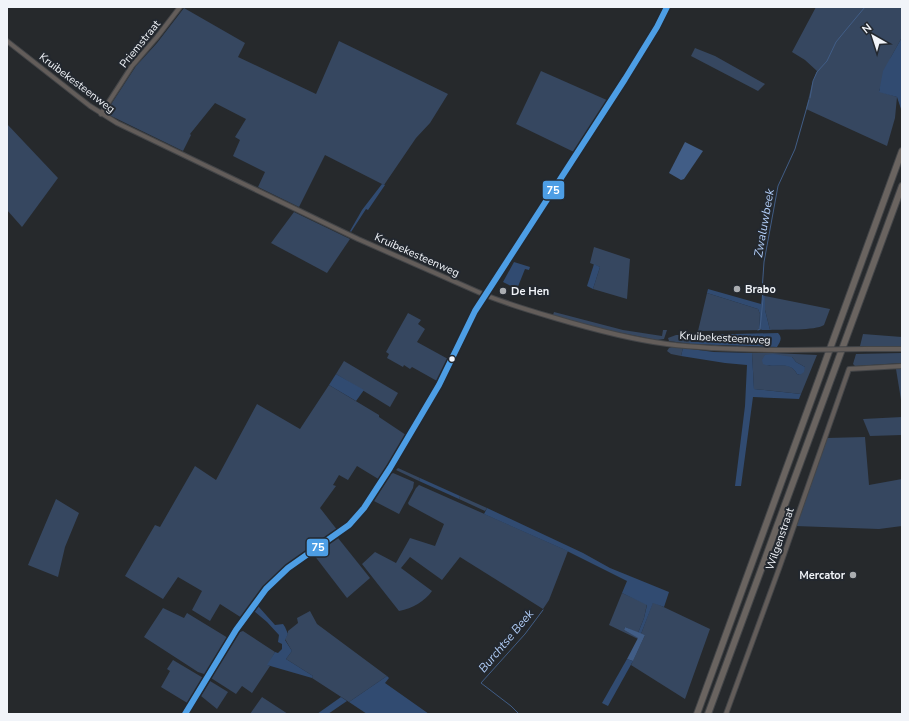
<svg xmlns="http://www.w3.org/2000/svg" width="909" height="721" viewBox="0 0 909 721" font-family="'Nunito Sans',sans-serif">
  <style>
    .green { fill: #364760; fill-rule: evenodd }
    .forest { fill: #314b71 }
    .water { fill: #415d86 }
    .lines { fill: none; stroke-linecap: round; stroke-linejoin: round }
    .stream { stroke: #415d86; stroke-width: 1 }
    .minor-casing { stroke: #434548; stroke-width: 6 }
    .highway-casing { stroke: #434548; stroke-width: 8 }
    .minor { stroke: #635d5a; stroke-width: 4 }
    .highway { stroke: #6a6460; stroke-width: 6 }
    .minor-bridge-casing { stroke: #434548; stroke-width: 6; stroke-linecap: butt }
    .minor-bridge { stroke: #635d5a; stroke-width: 4 }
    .bus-1-casing { stroke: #23282f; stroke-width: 9 }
    .bus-1 { stroke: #4d9ee5; stroke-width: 6 }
    .poi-dot { fill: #aaadb1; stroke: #23282f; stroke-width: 1.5 }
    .bus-dot { fill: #f1f4f9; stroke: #23282f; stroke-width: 1.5 }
    .labels { text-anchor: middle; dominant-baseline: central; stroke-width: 4; stroke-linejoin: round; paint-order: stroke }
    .street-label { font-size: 11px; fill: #f1f4f9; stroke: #23282f }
    .poi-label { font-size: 11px; font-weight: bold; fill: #f1f4f9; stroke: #23282f; text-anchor: start }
    .water-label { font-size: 12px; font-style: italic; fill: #b1cdf7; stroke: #23282f }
    .line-badge { stroke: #23282f; stroke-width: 1.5 }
    .badge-label { font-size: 11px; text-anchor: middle; font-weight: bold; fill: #fff }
  </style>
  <rect width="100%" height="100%" fill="#26292c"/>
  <g class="green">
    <polygon points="816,7 901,7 901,39 891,57 879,91 897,97 895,118 887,146 806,109 812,84 817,71 805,60 792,52"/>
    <polygon points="184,8 245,43 238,57 316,94 339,41 448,94 430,123 416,138 384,185 325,155 299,207 258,187 265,172 233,156 240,140 235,137 246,119 215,103 190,134 191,135 183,151 109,115 108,109 136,66 157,43"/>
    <polygon points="695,48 715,56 765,84 758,91 691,56"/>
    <polygon points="541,71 609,101 574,152 516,124"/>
    <polygon points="7,124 58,178 22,227 7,210"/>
    <polygon points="294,212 350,239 327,273 271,243"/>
    <polygon points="594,247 630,259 627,299 593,289 600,267 590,263"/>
    <polygon points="707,293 758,309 760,314 759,328 762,330 698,331"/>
    <path d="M 765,296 L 830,309 L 824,325 C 815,331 782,329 770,330 L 765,310 Z"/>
    <polygon points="554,312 623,330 662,336 663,330 667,330 664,339 657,340 602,329 553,315"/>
    <polygon points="408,313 421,320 418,324 425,329 417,342 448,359 437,381 412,367 410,369 404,365 403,367 387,358 389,354 386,352"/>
    <polygon points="863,334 902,337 902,346 860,346"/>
    <polygon points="676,335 694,335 691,337 690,344 669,341 668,338"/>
    <polygon points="672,347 683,348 681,356 671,354 667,351 669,348"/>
    <path d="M 752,353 L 773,353 L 817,355 L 801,394 L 754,389 ZM 792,357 L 796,362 L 805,367 L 800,375 L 797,374 C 791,362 779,366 767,366 Z"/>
    <polygon points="902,353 902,363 855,366 853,364 856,354"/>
    <polygon points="344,361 398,393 390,407 336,374"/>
    <polygon points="896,369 902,369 902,406"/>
    <path d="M 329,385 L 379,415 L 379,417 L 406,435 L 380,480 L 357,466 L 348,480 L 339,475 L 333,485 L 336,486 L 320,508 L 338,531 C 310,548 281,567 260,592 C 253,600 248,610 242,618 L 220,604 L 210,621 L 192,610 L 202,591 L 178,577 L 163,599 L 125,576 L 155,525 L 160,527 L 195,466 L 216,480 L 257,404 L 300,429 Z"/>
    <polygon points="902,417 902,435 870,436 863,419"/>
    <polygon points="865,437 869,485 902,479 902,526 879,529 795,526 827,438"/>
    <polygon points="398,468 420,478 419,481 396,470"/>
    <polygon points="393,473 414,482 413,488 399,514 374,501 391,474"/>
    <path d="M 419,485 L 568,551 L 549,600 L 543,609 L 460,557 L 442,580 L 410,557 L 401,568 L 432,591 C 424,602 413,608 399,611 L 362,564 L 375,552 L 396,563 L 410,538 L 435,546 L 444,524 L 409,505 L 408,503 L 416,488 Z"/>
    <polygon points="460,496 487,508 485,511 459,499"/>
    <polygon points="56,499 79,513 65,547 58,577 28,565"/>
    <polygon points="338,538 370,578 347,598 314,555"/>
    <polygon points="622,593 647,604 644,618 638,633 625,627 624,630 639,638 638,639 609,625"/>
    <polygon points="653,602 710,629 685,699 631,665 645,635 641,634"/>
    <polygon points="163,608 184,618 187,613 228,638 207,675 198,672 144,637"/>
    <polygon points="310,611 317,624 387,676 349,702 312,678 313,676 286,659 292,651 285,639 288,634 288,631 298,623 297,618"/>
    <polygon points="243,631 275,652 268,665 270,666 252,693 242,686 236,694 211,678 240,632"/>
    <polygon points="173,660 205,679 189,704 161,687 170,671 167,669"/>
    <polygon points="210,681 228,692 217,709 201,696"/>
    <polygon points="262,697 288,714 250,714"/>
  </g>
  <g class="forest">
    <polygon points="901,10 902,16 902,112 897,97 879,92 883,71 901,39"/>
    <polygon points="382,184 385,185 368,210 366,209 351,232 350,231 362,210"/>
    <polygon points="514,262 530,267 529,270 525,269 517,289 503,282"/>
    <polygon points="594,264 600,267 593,289 587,286"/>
    <polygon points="708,289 761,304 762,295 765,296 765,310 770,330 762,330 759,328 760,314 758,309 707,293"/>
    <path d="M 778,333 C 783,338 780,342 777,347 L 690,344 C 689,340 690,337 694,335 Z"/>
    <polygon points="683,348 714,352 752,353 754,389 801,394 799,399 753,397 741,486 735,486 745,406 747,365 725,363 681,356"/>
    <path d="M 773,354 L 792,357 L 796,362 L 805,367 L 804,372 L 800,375 L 797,374 C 790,360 775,369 763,364 L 762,360 L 765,355 Z"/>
    <polygon points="336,374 364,390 356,401 329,385"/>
    <polygon points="420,478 460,496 459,499 419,481"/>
    <polygon points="487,508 583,553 610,568 669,592 664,607 653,603 641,634 638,633 644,618 647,605 622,593 627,581 563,549 484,514"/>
    <polygon points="258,606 275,625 283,624 285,627 288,634 285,640 292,651 286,659 313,676 312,678 267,665 275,652 278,653 282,649 282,644 278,642 279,635 267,622 254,611"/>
    <polygon points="627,659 633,661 608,706 602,703"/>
    <polygon points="387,676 389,678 385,683 429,714 367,714 349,702"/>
    <polygon points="341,697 347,701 328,714 317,714"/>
  </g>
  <g class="water">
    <polygon points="685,142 703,151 684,179 681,180 669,173"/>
    <polygon points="625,627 645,635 633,661 627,659 638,638 624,630"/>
  </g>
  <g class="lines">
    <g class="stream">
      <polyline points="810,98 813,81 817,72 827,61 836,42 845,31 865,7"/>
      <polyline points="758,330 760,329 763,299 762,291 764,262 778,186 795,149 809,100"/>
      <polyline points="519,714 511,706 481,683 525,634 543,610"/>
    </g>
    <g class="minor-casing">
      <g id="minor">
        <path d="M 7,41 L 90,106 L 117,123 L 358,239 L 485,295 C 508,304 531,311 555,318 C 592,329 629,339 667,344 C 708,349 750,350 791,350"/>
        <polyline points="101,114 132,66 157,37 180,7"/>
        <polyline points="866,349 902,349"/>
        <polyline points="185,714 236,630 266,589 288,568 349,525 364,508 390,468 439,385 475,311 625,79 657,27 667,7"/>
        <polyline points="726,714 780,566 849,369 902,366"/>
      </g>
    </g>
    <g class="highway-casing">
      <g id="highway">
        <polyline points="697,714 902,151"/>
        <polyline points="708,714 902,186"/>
      </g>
    </g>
    <use href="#minor" class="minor"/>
    <use href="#highway" class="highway"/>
    <g class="minor-bridge-casing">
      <polyline id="minor-bridge" points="791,350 866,349"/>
    </g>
    <use href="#minor-bridge" class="minor-bridge"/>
    <g class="bus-1-casing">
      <polyline id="bus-1" points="185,714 236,630 266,589 288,568 349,525 364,508 390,468 439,385 475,311 625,79 657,27 667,7"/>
    </g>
    <use href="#bus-1" class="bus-1"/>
  </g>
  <g class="poi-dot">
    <circle cx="737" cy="289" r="4"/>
    <circle cx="503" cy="291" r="4"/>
    <circle cx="853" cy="575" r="4"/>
  </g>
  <circle class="bus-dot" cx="452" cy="359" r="3.5"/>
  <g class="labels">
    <g class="street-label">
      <text transform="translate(140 44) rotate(-51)">Priemstraat</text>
      <text transform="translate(77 83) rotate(37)">Kruibekesteenweg</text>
      <text transform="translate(417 255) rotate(24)">Kruibekesteenweg</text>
      <text transform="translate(725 338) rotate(3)">Kruibekesteenweg</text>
      <text transform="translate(780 539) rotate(-71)">Wilgenstraat</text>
    </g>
    <g class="poi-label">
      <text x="745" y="289">Brabo</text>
      <text x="511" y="291">De Hen</text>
      <text x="845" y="575" text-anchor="end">Mercator</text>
    </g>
    <g class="water-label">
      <text transform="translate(764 223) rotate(-80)">Zwaluwbeek</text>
      <text transform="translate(506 641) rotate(-50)">Burchtse Beek</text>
    </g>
  </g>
  <g class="line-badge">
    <rect x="542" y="180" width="23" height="20" rx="4" fill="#4d9ee5"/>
    <rect x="306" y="538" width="23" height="19" rx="4" fill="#4d9ee5"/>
  </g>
  <g class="badge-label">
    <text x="553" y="194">75</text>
    <text x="318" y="551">75</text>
  </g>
  <rect width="909" height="721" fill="none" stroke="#f1f4f9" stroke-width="16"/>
  <g transform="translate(873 36) rotate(321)" stroke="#23282f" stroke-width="3" paint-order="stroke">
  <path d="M0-3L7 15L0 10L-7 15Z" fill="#f1f4f9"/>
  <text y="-6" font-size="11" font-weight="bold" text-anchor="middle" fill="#f1f4f9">N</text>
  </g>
</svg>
